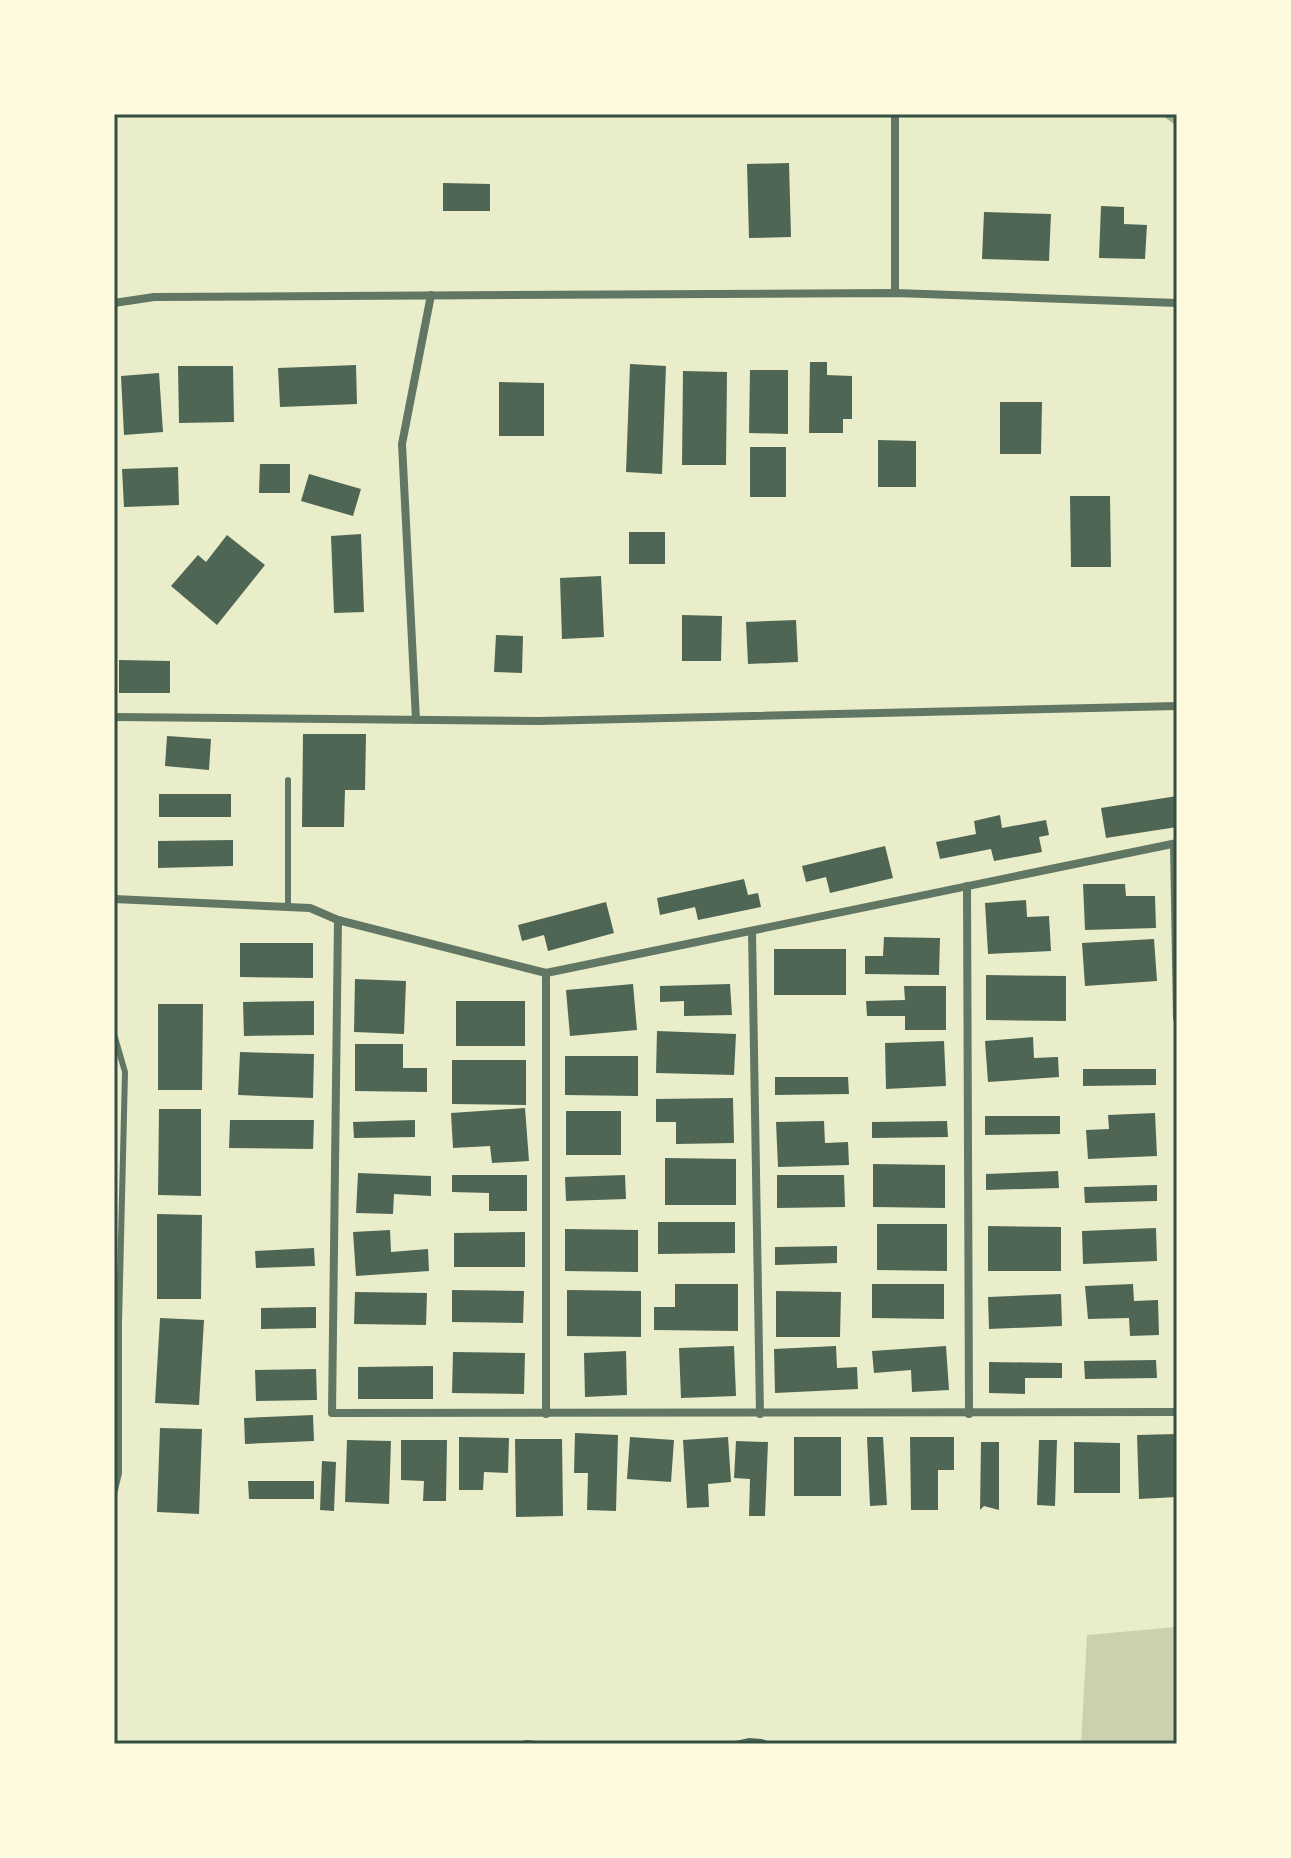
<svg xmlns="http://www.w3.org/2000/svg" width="1291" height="1858" viewBox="0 0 1291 1858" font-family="'Fira Sans Condensed',sans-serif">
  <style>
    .green { fill: #cad2ad }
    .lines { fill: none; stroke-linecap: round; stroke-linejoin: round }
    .stream { stroke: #a3b18a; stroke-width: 8 }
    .building { fill: #4f6655 }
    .service { stroke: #617663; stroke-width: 6 }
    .minor { stroke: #617663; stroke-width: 8 }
    .neatline { fill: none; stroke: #344e41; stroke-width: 3 }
  </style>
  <rect width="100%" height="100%" fill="#e9edc9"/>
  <polygon class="green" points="1177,1627 1177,1744 1081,1744 1087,1635"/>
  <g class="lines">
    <polyline class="stream" points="1167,114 1177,121"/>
  </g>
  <g class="building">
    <polygon points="789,163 791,237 749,238 747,164"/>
    <polygon points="443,183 490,184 490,211 443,211"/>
    <polygon points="1101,206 1124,207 1124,224 1147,225 1145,259 1099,258"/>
    <polygon points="984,212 1051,214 1049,261 982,259"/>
    <polygon points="810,362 827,362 827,375 852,376 852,419 843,419 843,433 809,433"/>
    <polygon points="630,364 666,366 662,474 626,472"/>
    <polygon points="356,365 357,404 280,407 278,368"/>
    <polygon points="178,366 233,366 234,422 179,423"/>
    <polygon points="750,370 788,370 788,434 749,433"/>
    <polygon points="683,371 727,372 726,465 682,465"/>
    <polygon points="159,373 163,432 124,435 121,376"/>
    <polygon points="499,382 544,383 544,436 499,436"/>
    <polygon points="1000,402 1042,402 1041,454 1000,454"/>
    <polygon points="878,440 916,441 916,487 878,487"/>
    <rect x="750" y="447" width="36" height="50"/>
    <polygon points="260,464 290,464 290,493 259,493"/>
    <polygon points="178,467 179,505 124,507 122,469"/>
    <polygon points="309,474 361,489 353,516 301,501"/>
    <polygon points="1070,496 1110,496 1111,567 1071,567"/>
    <rect x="629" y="532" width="36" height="32"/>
    <polygon points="361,534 364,612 334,613 331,536"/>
    <polygon points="227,535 265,565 217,625 171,586 198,555 206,562"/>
    <polygon points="601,576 604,637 562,639 560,578"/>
    <polygon points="682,615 722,616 721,661 682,661"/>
    <polygon points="796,620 798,662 748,664 746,622"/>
    <polygon points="496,635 523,636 522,673 494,672"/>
    <polygon points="119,660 170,661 170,693 119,693"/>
    <polygon points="303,734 366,734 365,790 345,790 344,827 302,827"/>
    <polygon points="167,736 211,739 209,770 165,766"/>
    <rect x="159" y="794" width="72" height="23"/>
    <polygon points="1177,796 1177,827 1106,838 1101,808"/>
    <polygon points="1000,815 1002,828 1046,820 1049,835 1039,837 1042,852 994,861 991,849 940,859 936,842 976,834 974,821"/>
    <polygon points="233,840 233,866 158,868 158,841"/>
    <polygon points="885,846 893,878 830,893 826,877 806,882 802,866"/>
    <polygon points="744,879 748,895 758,893 761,907 698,920 695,907 660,915 657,898"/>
    <polygon points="1083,884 1125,884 1126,896 1155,896 1156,928 1085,930"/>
    <polygon points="1026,900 1027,917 1049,916 1051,951 988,954 985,903"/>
    <polygon points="606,902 614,933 548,951 544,935 522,941 518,925"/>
    <polygon points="884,937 940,938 939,975 865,974 865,956 883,956"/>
    <polygon points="1154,939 1157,981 1085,986 1082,943"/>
    <polygon points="240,943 313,943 313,978 240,977"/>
    <rect x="774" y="949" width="72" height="46"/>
    <polygon points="986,975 1066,976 1066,1021 986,1020"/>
    <polygon points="355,979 406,981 404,1034 354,1032"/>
    <polygon points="633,984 637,1030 570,1036 566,990"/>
    <polygon points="730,984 732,1015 684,1016 684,1001 660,1002 660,986"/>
    <polygon points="904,986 946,986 946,1030 905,1030 905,1016 867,1016 866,1001 905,1000"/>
    <polygon points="314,1001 314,1035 244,1036 243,1002"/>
    <rect x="456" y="1001" width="69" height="45"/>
    <polygon points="158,1004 203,1004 202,1090 158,1090"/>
    <polygon points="657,1031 736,1034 734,1075 656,1073"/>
    <polygon points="1033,1037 1034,1058 1058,1057 1059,1077 988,1082 985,1041"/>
    <polygon points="944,1041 946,1086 886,1089 885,1043"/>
    <polygon points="355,1044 403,1044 403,1068 427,1068 427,1092 355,1091"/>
    <polygon points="240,1052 314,1054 313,1098 238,1095"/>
    <polygon points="565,1056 638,1056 638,1096 565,1095"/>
    <polygon points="452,1060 526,1060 526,1105 452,1104"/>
    <polygon points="1083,1069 1156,1069 1156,1085 1083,1086"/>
    <polygon points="775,1077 848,1077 849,1094 775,1095"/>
    <polygon points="733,1098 734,1143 676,1144 676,1122 656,1122 656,1099"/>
    <polygon points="525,1108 529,1161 492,1163 490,1146 453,1148 451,1113"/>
    <polygon points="159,1109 201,1109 201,1196 158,1195"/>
    <rect x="566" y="1111" width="55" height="44"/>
    <polygon points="1155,1113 1157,1156 1088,1159 1086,1130 1109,1129 1108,1115"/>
    <polygon points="985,1116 1060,1116 1060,1134 985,1135"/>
    <polygon points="230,1120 314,1120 313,1149 229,1148"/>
    <polygon points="415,1120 415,1137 354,1138 353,1122"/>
    <polygon points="824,1121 825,1143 848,1142 849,1165 778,1167 776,1122"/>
    <polygon points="947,1121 948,1137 872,1138 872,1122"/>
    <polygon points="665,1158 736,1159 736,1205 665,1205"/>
    <polygon points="873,1164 945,1165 945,1208 873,1207"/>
    <polygon points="1058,1171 1059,1188 986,1190 986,1174"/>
    <polygon points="358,1173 431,1176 431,1196 394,1194 393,1214 356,1213"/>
    <polygon points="452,1175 527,1175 527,1211 489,1211 489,1193 452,1192"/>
    <polygon points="625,1175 626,1199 566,1201 565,1177"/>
    <polygon points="777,1175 844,1175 845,1207 777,1208"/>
    <polygon points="1157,1185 1157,1201 1085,1203 1084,1187"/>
    <polygon points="157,1214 202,1215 201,1299 157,1299"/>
    <polygon points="658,1222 735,1222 735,1253 658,1254"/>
    <polygon points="877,1224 947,1224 947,1271 877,1270"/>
    <polygon points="988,1226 1061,1227 1061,1271 988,1271"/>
    <polygon points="1156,1228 1157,1261 1083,1264 1082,1231"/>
    <polygon points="565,1229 638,1230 638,1272 565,1271"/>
    <polygon points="390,1230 391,1252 428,1249 429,1271 356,1276 353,1232"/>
    <polygon points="525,1232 525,1267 454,1267 454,1233"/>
    <polygon points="837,1246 837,1263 775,1265 775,1247"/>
    <polygon points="314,1248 315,1266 256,1268 255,1251"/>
    <polygon points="675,1284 738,1284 738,1331 654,1330 654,1307 675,1307"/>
    <polygon points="872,1284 944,1284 944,1319 872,1318"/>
    <polygon points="1133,1284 1134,1301 1158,1300 1159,1335 1130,1336 1129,1318 1088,1319 1085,1286"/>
    <polygon points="452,1290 524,1291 523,1323 452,1322"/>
    <polygon points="567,1290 641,1291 641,1337 567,1336"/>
    <polygon points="776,1291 841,1292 840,1337 776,1337"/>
    <polygon points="355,1292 427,1293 426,1325 354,1324"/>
    <polygon points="1061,1294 1062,1326 989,1329 988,1297"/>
    <polygon points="316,1307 316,1328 261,1329 261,1308"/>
    <polygon points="160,1318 204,1320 199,1405 155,1403"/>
    <polygon points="734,1346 736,1396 681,1398 679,1348"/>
    <polygon points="836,1346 837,1368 857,1367 858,1389 775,1393 774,1349"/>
    <polygon points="946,1346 949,1390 912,1392 911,1370 874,1373 872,1351"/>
    <polygon points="626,1351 627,1395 585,1397 584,1353"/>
    <polygon points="453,1352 525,1353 524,1394 452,1393"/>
    <polygon points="1156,1360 1157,1378 1085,1379 1084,1361"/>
    <polygon points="989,1362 1062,1363 1062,1378 1025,1378 1025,1394 989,1393"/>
    <polygon points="433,1366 433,1399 358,1399 358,1367"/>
    <polygon points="316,1369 317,1400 256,1401 255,1370"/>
    <polygon points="313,1415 314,1441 245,1444 244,1418"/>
    <polygon points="160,1428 202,1429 199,1514 157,1512"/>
    <polygon points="575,1433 618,1435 616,1511 587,1510 588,1473 574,1473"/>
    <polygon points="1177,1434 1177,1497 1139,1499 1137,1435"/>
    <polygon points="459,1437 509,1438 508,1473 484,1472 483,1490 459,1490"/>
    <polygon points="630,1437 674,1440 671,1482 627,1479"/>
    <polygon points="728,1437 731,1482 708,1484 709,1507 687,1508 683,1440"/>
    <rect x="794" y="1437" width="47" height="59"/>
    <polygon points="867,1437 883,1437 887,1505 870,1506"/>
    <polygon points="910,1437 954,1437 954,1470 938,1470 938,1510 911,1510"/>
    <polygon points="515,1439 562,1439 563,1516 516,1517"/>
    <polygon points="347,1440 391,1441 389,1504 345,1502"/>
    <polygon points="401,1440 447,1440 446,1501 423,1501 424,1481 401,1480"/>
    <polygon points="1039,1440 1057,1440 1055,1506 1037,1505"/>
    <polygon points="736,1441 768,1442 765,1516 749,1516 750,1479 734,1478"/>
    <polygon points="981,1442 999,1442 999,1510 984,1506 980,1510"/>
    <polygon points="1074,1442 1120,1443 1120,1493 1074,1493"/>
    <polygon points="322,1461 336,1462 334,1511 320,1510"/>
    <polygon points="248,1481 314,1481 314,1499 249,1499"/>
    <polygon points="749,1738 762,1739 776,1744 722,1744"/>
    <polygon points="527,1740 547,1742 547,1744 506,1744"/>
  </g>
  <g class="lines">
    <g class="service">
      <polyline points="288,907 288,780"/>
      <polyline points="114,1034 125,1072 119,1323 119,1473 114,1494"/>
    </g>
    <g class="minor">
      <polyline points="895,114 895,293"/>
      <polyline points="114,303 154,297 895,293 1177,303"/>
      <polyline points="114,717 539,721 1177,706"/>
      <polyline points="416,720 402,444 431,295"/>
      <polyline points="1174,844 1177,1018"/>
      <polyline points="967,886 969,1414"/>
      <polyline points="114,899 310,908 338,920 546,973 1177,843"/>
      <polyline points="338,920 332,1413 1177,1412"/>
      <polyline points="752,931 760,1414"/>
      <polyline points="546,973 546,1414"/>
    </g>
  </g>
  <rect width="1291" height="1858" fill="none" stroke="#fefae0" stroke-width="232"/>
  <rect x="116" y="116" width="1059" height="1626" class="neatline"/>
</svg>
